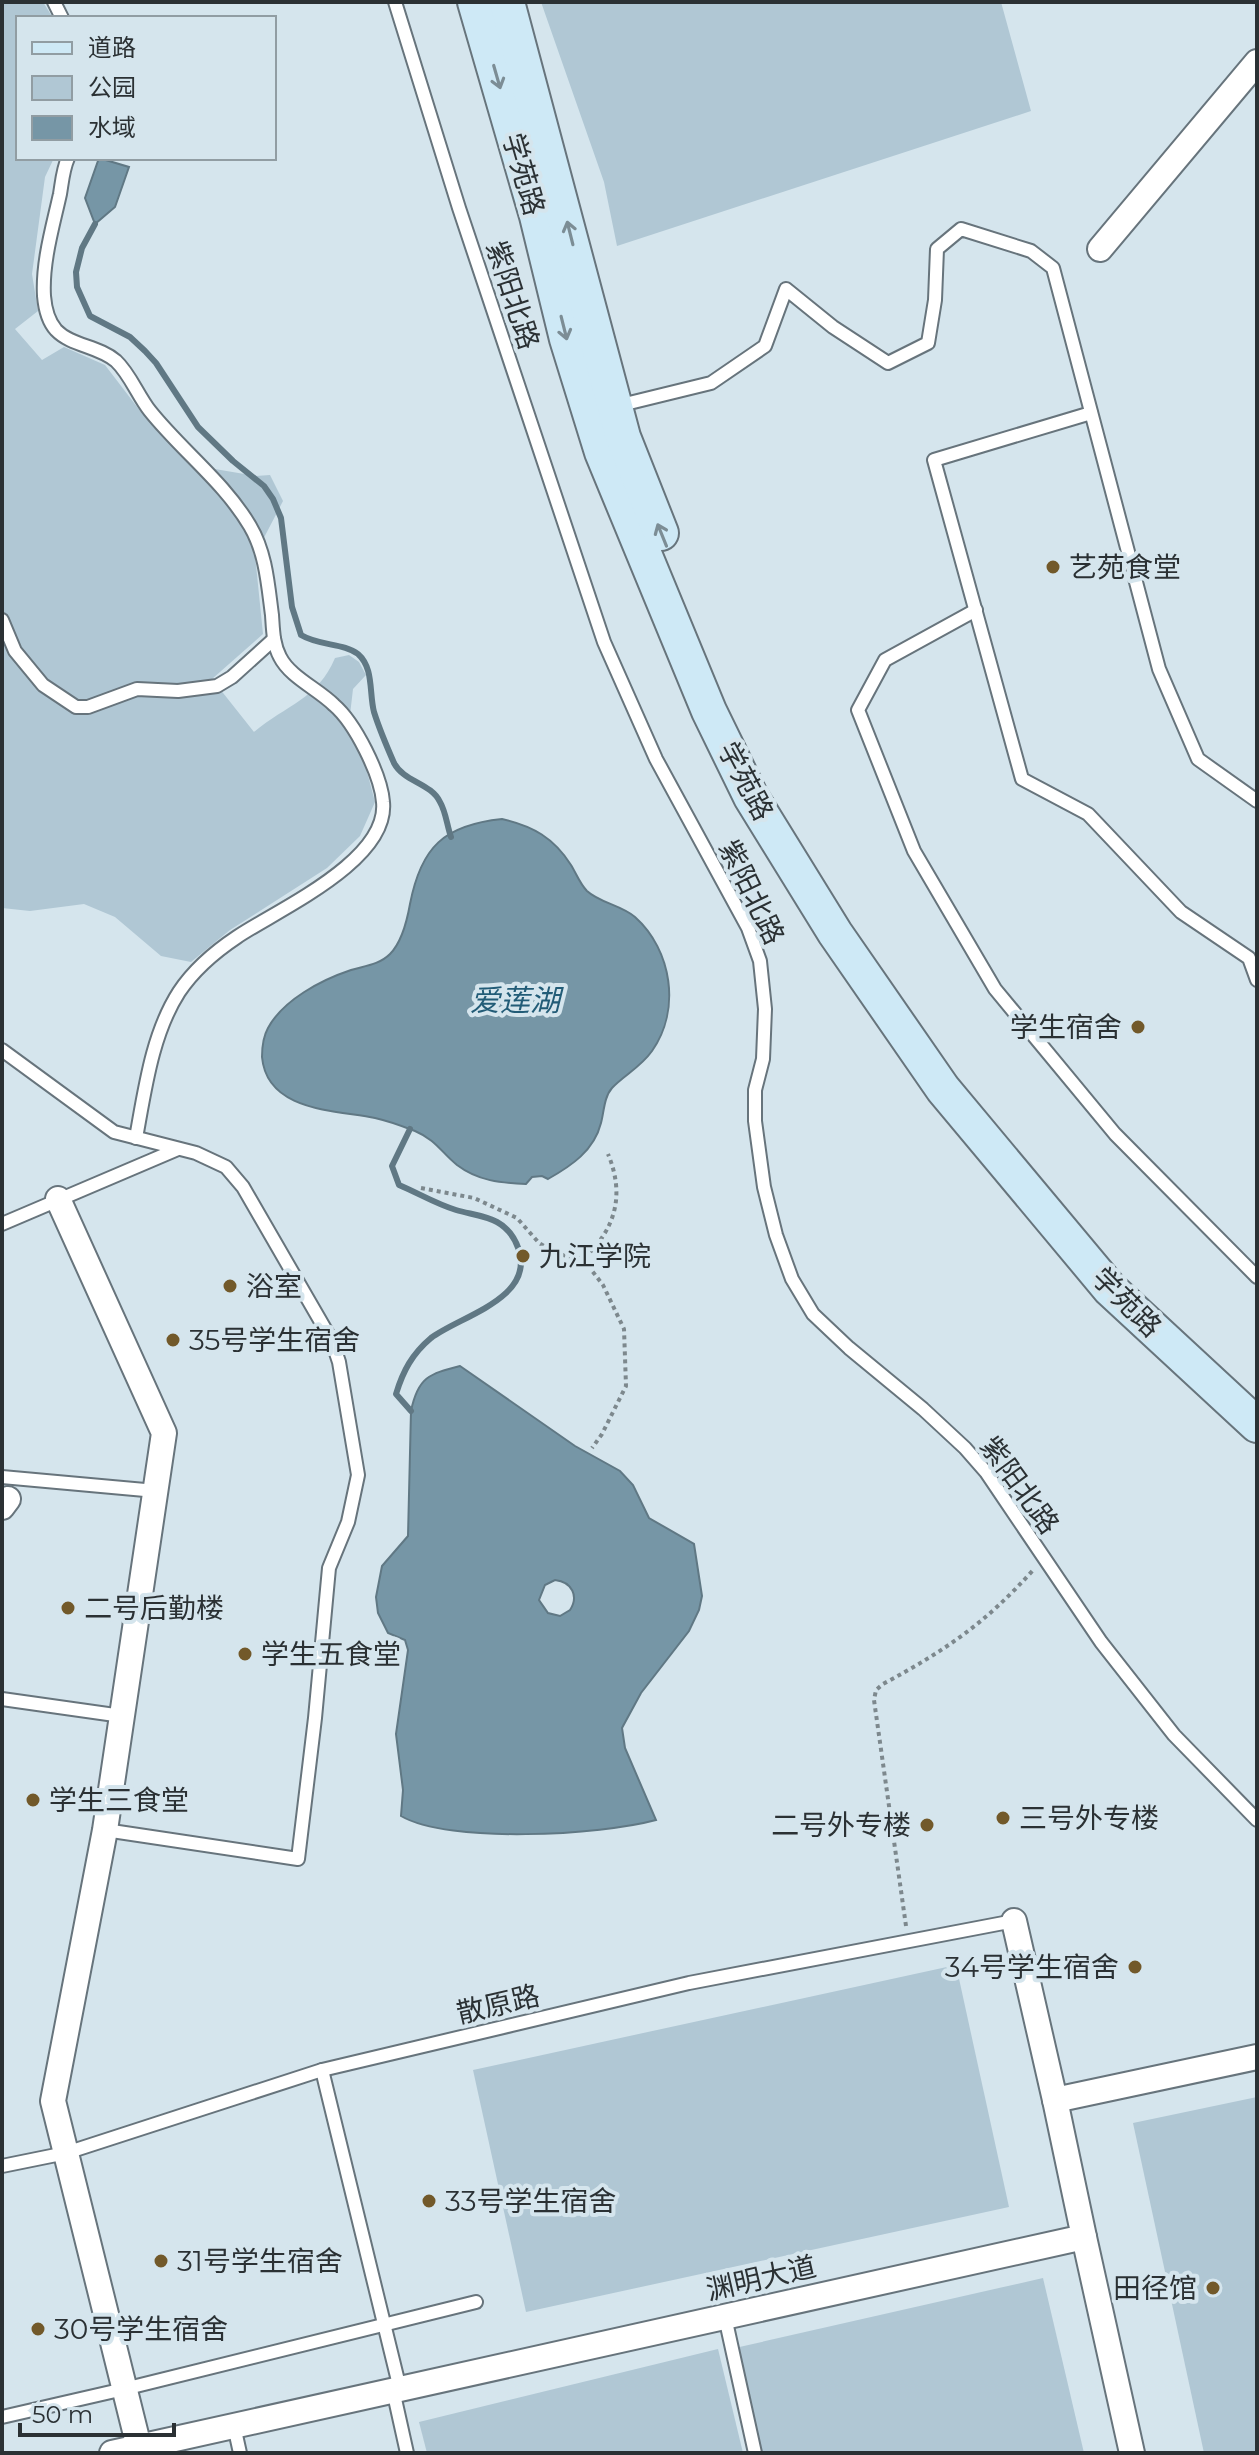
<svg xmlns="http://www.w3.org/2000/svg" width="1259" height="2455" viewBox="0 0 1259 2455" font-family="Montserrat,'Noto Sans SC',sans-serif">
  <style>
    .green { fill: #b0c7d4 }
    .water { fill: #7696a6; stroke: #607884; stroke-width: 2; fill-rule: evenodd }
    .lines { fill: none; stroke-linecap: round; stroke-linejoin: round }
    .stream { stroke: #607884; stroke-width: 6 }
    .lane-casing { stroke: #67747c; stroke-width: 16 }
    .street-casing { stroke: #67747c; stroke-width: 28 }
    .secondary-casing { stroke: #67747c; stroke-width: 38 }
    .path { stroke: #7d888d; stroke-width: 4; stroke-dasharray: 4 4; stroke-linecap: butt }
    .lane { stroke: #fff; stroke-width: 12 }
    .street { stroke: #fff; stroke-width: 24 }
    .secondary { stroke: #cee9f6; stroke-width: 34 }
    .oneway { stroke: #7c8d95 }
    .poi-dot { fill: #72592a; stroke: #d5e5ed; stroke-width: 3 }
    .labels { text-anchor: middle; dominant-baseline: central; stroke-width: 8; stroke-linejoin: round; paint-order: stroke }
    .street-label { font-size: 28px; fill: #2b3134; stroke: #d5e5ed }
    .poi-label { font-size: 28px; fill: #2b3134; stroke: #d5e5ed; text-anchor: start }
    .water-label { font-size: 30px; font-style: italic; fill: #225c77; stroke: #d5e5ed }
  </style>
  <rect width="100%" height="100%" fill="#d5e5ed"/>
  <g class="green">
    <path d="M 2,2 L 43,2 L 53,18 L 18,18 L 18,158 L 54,158 L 45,177 L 32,274 L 38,311 L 15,329 L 42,360 L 64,347 L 105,365 L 141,412 L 191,462 L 209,468 L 256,476 L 270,475 L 283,501 L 255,555 L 263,634 L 212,679 L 254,732 C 286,705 318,699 335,658 L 349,655 L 359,662 L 366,675 L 353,689 L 348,732 L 365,764 L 375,802 L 360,836 L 327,868 L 230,930 L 191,962 L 161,956 L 115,917 L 84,904 L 30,911 L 2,908 Z"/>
    <polygon points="541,2 1001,2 1031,111 617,246 604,182"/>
    <polygon points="956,1965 1009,2207 526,2312 473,2070"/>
    <polygon points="1257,2097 1257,2453 1204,2453 1133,2123"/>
    <polygon points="1043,2278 1084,2453 759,2453 735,2348"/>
    <polygon points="718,2349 743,2453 427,2453 419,2422"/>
  </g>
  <g class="water">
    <polygon points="99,158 129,167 115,207 95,224 85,198"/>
    <path d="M 502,819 C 533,826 554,838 571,865 C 576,873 580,884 587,891 C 600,903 621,905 635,917 C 672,950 681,1010 652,1051 C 640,1068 624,1075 612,1088 C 604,1097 604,1112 601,1123 C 594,1151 571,1166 548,1179 L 542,1176 L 532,1177 L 526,1184 C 501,1183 478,1181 457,1165 C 441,1152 436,1140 415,1131 C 402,1126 389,1121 375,1118 C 336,1110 267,1112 262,1057 C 262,1047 263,1037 268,1028 C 283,1000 321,980 351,970 C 364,966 379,965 390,954 C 402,942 407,921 410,904 C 421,847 444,825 502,819 Z"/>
    <path d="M 460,1366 L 575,1446 L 620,1471 L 633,1485 L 649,1518 L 694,1544 L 702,1596 L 699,1610 L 689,1631 L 641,1693 L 622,1728 L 625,1748 L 656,1820 C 601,1835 449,1844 401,1816 L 403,1790 L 396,1734 L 408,1650 L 405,1640 L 388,1633 L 378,1613 L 376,1597 L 382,1566 L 408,1536 L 411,1411 C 418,1377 429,1374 460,1366 ZM 555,1580 C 572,1582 579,1596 570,1610 L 560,1616 L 548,1613 L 539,1600 L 545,1585 Z"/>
  </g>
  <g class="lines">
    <g class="stream">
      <path d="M 95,224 L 82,248 L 76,272 L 77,287 L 90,316 L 130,337 L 145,351 L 156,363 L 198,427 L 233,461 L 264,486 L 273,499 L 281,518 L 292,607 L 301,635 C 319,646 344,643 358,654 C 374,668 369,693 374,712 C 379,728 387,747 394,763 C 404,782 431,783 440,802 C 446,812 447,826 451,837"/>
      <path d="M 410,1129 L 392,1166 L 399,1185 C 418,1193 436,1204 456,1210 C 469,1214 484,1215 497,1222 C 508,1228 515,1238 519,1250 C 534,1299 460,1316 431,1338 C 412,1354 403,1371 396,1394 L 411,1411"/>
    </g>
    <g class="lane-casing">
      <g id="lane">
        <polyline points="54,2 62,18"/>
        <polyline points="395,2 459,208 604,642 656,759 748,928 760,961 765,1009 763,1059 755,1090 755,1121 764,1187 776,1235 792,1279 813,1314 849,1348 923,1409 965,1448 986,1472 1101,1642 1174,1735 1257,1820"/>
        <path d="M 68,158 C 63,169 62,182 60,194 C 53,226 42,262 44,296 C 45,308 48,321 56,330 C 71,346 99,346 116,361 C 130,374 138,396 150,411 C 182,451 224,482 250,526 C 266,553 268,585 272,615 C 273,629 273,644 280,657 C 290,677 318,689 334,705 C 355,723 381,775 383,802 C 389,861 277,910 237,937 C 216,951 193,971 179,992 C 152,1034 145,1089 136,1138"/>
        <polyline points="617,406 711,383 765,346 786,289 833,327 888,363 928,343 935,300 937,249 961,229 1031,251 1053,268 1159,669 1198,759 1257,801"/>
        <polyline points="1091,413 934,460 1022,779 1088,814 1181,912 1249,958 1257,980"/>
        <polyline points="976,610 885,660 858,710 914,851 995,989 1115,1134 1257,1277"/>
        <polyline points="2,620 15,651 43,685 76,707 88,707 137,689 178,691 217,686 232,677 274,639"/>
        <polyline points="2,1050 114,1132 196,1153 226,1167 243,1187 332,1341 339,1362 358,1475 348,1522 329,1568 315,1718 298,1859 105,1830"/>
        <polyline points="2,1224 178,1149"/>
        <polyline points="2,1477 156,1491"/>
        <polyline points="2,1699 122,1716"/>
        <polyline points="322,2070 400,2389"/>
        <polyline points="2,2166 66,2153 322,2070 689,1983 1014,1921"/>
        <polyline points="725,2317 755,2453"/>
        <polyline points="393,2390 407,2453"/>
        <polyline points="2,2417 124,2389 476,2302"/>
        <polyline points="234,2426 240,2453"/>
      </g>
    </g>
    <g class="street-casing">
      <g id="street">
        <polyline points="1100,249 1257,62"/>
        <polyline points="58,1199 164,1433 105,1830 53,2101 139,2447"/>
        <polyline points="2,1507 8,1499"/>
        <polyline points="1014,1921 1055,2100"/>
        <polyline points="1084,2237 1132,2453"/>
        <polyline points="112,2453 1084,2237 1055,2100 1257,2057"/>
      </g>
    </g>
    <g class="secondary-casing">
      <g id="secondary">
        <polyline points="475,2 537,216 567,339 602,452 709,711 751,797 835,933 943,1089 1110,1289 1257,1425"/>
        <polyline points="507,2 623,437 661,533"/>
      </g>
    </g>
    <g class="path">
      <path d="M 421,1188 L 474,1198 L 517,1218 L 539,1243 L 558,1254 L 583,1259 C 616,1229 625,1195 608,1154"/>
      <polyline points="583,1259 603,1285 624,1329 626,1386 602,1434 592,1448"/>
      <path d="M 906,1926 L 874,1700 L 876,1690 L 883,1684 C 946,1650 986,1623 1034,1569"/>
    </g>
    <use href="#lane" class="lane"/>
    <use href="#street" class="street"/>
    <use href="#secondary" class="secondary"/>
  </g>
  <defs><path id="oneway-shaft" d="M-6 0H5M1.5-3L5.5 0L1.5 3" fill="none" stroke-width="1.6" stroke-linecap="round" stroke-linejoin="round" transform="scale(2)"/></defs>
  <g class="oneway">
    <use href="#oneway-shaft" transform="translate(497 77) rotate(74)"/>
    <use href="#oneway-shaft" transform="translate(570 233) rotate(-104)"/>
    <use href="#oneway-shaft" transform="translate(564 328) rotate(76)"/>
    <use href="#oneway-shaft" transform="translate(662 535) rotate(-112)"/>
  </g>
  <g class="poi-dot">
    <circle cx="1053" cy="567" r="8"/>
    <circle cx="1138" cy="1027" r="8"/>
    <circle cx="523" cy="1256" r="8"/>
    <circle cx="230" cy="1286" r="8"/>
    <circle cx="173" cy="1340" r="8"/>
    <circle cx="68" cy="1608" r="8"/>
    <circle cx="245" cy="1654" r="8"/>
    <circle cx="33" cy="1800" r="8"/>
    <circle cx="1003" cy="1818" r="8"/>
    <circle cx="927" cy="1825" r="8"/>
    <circle cx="1135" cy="1967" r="8"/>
    <circle cx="429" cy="2201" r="8"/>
    <circle cx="161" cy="2261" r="8"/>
    <circle cx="1213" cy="2288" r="8"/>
    <circle cx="38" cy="2329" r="8"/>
  </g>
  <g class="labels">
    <g class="street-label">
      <text transform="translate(524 174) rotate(74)">学苑路</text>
      <text transform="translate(513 295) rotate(72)">紫阳北路</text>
      <text transform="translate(746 781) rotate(62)">学苑路</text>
      <text transform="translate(752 892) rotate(64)">紫阳北路</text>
      <text transform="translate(1127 1302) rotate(45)">学苑路</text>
      <text transform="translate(1020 1485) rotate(54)">紫阳北路</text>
      <text transform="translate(498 2004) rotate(-13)">散原路</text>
      <text transform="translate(761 2278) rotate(-13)">渊明大道</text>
    </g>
    <g class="poi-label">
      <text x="1069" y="567">艺苑食堂</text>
      <text x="1122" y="1027" text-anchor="end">学生宿舍</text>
      <text x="539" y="1256">九江学院</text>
      <text x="246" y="1286">浴室</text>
      <text x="189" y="1340">35号学生宿舍</text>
      <text x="84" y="1608">二号后勤楼</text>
      <text x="261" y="1654">学生五食堂</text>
      <text x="49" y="1800">学生三食堂</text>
      <text x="1019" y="1818">三号外专楼</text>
      <text x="911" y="1825" text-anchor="end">二号外专楼</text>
      <text x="1119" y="1967" text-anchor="end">34号学生宿舍</text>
      <text x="445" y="2201">33号学生宿舍</text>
      <text x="177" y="2261">31号学生宿舍</text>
      <text x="1197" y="2288" text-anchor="end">田径馆</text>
      <text x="54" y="2329">30号学生宿舍</text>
    </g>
    <g class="water-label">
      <text x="515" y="1000">爱莲湖</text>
    </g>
  </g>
  <rect width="1259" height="2455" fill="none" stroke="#2b3134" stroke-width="8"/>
  <rect x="16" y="16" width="260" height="144" fill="#d5e5ed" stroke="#919da3" stroke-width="2"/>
  <rect x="32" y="42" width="40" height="12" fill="#cee9f6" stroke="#919da3" stroke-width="2"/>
  <text x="88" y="56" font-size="24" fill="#2b3134">道路</text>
  <rect x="32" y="76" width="40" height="24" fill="#b0c7d4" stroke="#919da3" stroke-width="2"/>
  <text x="88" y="96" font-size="24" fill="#2b3134">公园</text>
  <rect x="32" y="116" width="40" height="24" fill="#7696a6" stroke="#919da3" stroke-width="2"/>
  <text x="88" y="136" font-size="24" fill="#2b3134">水域</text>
  <path d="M20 2423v12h154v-12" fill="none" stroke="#2b3134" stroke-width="4"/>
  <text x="32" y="2423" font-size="24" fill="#2b3134" stroke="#d5e5ed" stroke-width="6" paint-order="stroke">50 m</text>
</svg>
